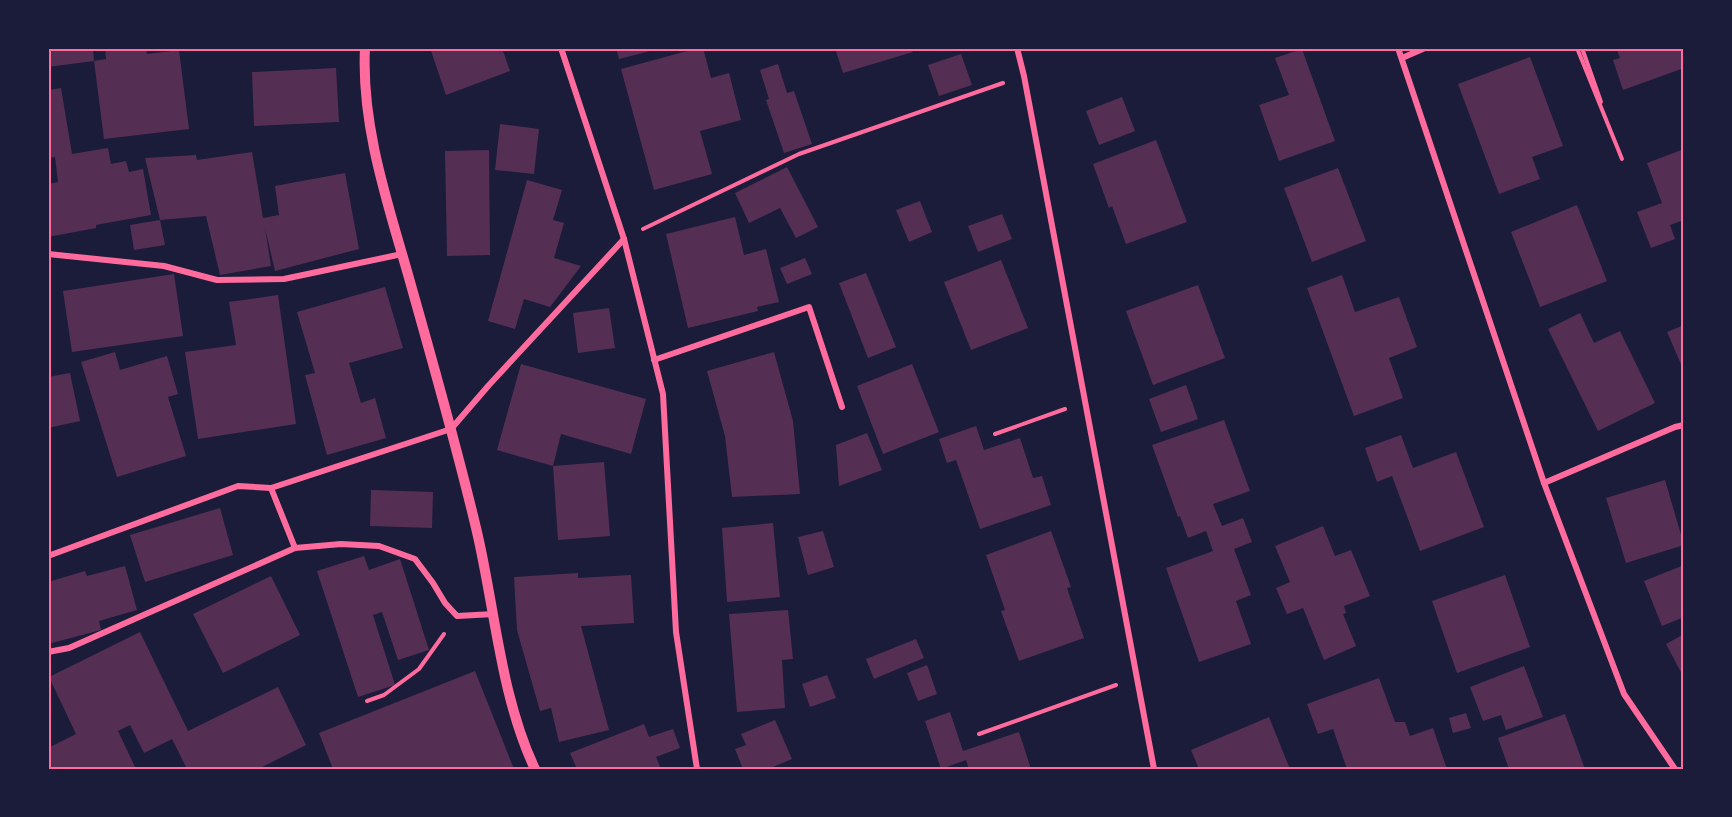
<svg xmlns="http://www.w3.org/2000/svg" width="1732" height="817" viewBox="0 0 1732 817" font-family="'Alegreya Sans',sans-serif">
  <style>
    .building { fill: #542f53 }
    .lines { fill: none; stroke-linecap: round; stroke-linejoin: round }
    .path { stroke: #ff6b9d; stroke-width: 4 }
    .minor { stroke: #ff6b9d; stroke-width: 6 }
    .tertiary { stroke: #ff6b9d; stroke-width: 10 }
    .neatline { fill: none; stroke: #ff6b9d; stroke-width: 2 }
  </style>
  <rect width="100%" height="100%" fill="#1b1b3a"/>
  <g class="building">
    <polygon points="48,48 93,48 94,61 48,67"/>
    <polygon points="105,48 146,48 147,54 179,50 189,129 104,139 94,61 106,59"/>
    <polygon points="430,48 502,48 510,71 446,95"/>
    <polygon points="616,48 658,48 658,49 619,59"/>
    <polygon points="698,48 703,48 711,78 729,73 741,120 700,131 712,174 654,190 621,69"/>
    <polygon points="835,48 911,48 913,52 843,73"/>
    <polygon points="1616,48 1684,48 1684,68 1623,90 1613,60 1620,58"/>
    <polygon points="1302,49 1335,141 1279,161 1259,105 1289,95 1275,58"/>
    <polygon points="961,54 972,85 939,96 928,65"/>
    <polygon points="1530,57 1563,146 1532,157 1540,179 1499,194 1458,84"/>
    <polygon points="778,64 787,93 794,91 812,144 784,153 766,100 769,99 760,70"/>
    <polygon points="336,68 339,122 254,126 252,72"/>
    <polygon points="61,88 72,154 108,148 111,164 126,161 129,172 143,169 151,215 96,225 96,228 48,237 48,184 58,182 55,157 48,158 48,90"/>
    <polygon points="1122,97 1135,131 1099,145 1086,111"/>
    <polygon points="500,124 539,129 534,174 495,170"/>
    <polygon points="1156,140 1187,222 1126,244 1112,206 1109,208 1093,164"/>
    <polygon points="1684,149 1684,220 1670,225 1675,239 1651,248 1637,212 1662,203 1647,163"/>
    <polygon points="489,150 490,255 447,256 445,151"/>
    <polygon points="252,152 263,218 279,215 275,186 345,173 359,249 275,271 265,228 271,266 220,275 206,216 160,220 145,158 196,155 197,160"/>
    <polygon points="787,167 818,227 796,238 780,208 749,223 735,193"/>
    <polygon points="1338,168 1366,241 1312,262 1284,188"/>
    <polygon points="527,180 562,190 553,220 564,223 554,258 581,266 550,307 524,299 515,329 488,321"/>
    <polygon points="920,201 932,232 909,242 896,210"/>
    <polygon points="1577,205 1607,281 1540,307 1511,232"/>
    <polygon points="1002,214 1012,239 978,252 968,226"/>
    <polygon points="735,217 744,255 766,249 779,302 757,307 758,311 688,328 666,234"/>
    <polygon points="160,220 165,245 134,250 130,225"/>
    <polygon points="805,258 812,274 787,284 780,268"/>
    <polygon points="1001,260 1028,328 971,350 944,282"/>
    <polygon points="866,273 896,347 868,358 839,283"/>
    <polygon points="174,274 183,336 72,352 63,291"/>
    <polygon points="1342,275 1355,312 1399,297 1417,347 1389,358 1403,398 1354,416 1307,288"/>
    <polygon points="1198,285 1225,358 1153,385 1126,311"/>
    <polygon points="385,287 403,348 349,363 361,403 375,398 386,438 327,455 305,375 315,373 297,312"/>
    <polygon points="278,295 296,424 198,439 185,352 236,345 229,302"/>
    <polygon points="609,308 615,348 578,353 573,313"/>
    <polygon points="1580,313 1594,343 1620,331 1655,403 1598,431 1548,329"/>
    <polygon points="1684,325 1684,371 1667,332"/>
    <polygon points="115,352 120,370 167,356 178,394 168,397 186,456 117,477 81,362"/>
    <polygon points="774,352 793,421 800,494 732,497 725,436 707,371"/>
    <polygon points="521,364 646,399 631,454 561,434 553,466 497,450"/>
    <polygon points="912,364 939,432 883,454 857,386"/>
    <polygon points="70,373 80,421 48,428 48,377"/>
    <polygon points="1186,385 1198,419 1161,432 1149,399"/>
    <polygon points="1224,420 1250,491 1213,504 1222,526 1243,518 1252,542 1234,549 1251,595 1236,601 1251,644 1199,662 1166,568 1213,551 1206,531 1188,538 1180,516 1178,517 1152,445"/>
    <polygon points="976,426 984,450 1020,438 1033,478 1042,476 1051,505 980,529 956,460 947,463 939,439"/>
    <polygon points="867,433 882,470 839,486 836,445"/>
    <polygon points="1401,435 1413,468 1456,452 1484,527 1420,551 1392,476 1377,482 1365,448"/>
    <polygon points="604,462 610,536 558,540 553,466"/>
    <polygon points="1665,480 1684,545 1626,563 1606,498"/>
    <polygon points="371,490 433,492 432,528 370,526"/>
    <polygon points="220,508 233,555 145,582 130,535"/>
    <polygon points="773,523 780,597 727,602 722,528"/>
    <polygon points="1323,526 1335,556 1351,550 1370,596 1344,606 1346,613 1343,614 1356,646 1324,660 1303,608 1287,614 1276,588 1290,582 1275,546"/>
    <polygon points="823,531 834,567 808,575 798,537"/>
    <polygon points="1051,531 1071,587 1067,588 1084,638 1019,661 1001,611 1005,610 986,555"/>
    <polygon points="364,556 369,570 400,559 429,650 398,660 382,612 373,615 395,685 358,697 317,571"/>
    <polygon points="1684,565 1684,617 1662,626 1644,581"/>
    <polygon points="125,566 137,610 99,621 101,630 48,644 48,582 85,571 87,576"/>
    <polygon points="578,573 578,578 631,575 634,623 581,626 609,730 559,742 551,708 540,711 517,630 514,577"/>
    <polygon points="1505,575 1530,647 1457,673 1432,601"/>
    <polygon points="271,576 300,635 223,673 193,614"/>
    <polygon points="788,610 793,659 782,660 785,708 737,712 729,614"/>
    <polygon points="140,632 188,731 278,687 306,745 258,769 187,769 172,739 144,753 130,725 118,731 136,769 48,769 48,748 76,734 49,677"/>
    <polygon points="1684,634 1684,678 1666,644"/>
    <polygon points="916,639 924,658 874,679 866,659"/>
    <polygon points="927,665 937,694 918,701 907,673"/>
    <polygon points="1524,666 1543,717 1506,730 1501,715 1483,721 1470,687"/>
    <polygon points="475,671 514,769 333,769 319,733"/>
    <polygon points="827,675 836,698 810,707 802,684"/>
    <polygon points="1379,678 1395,722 1405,722 1410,736 1433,728 1447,769 1347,769 1333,729 1318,734 1307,704"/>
    <polygon points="950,712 963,751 1019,732 1031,769 969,769 966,760 941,769 925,721"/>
    <polygon points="1466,713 1471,728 1453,733 1449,718"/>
    <polygon points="1565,714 1585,769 1509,769 1498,738"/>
    <polygon points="1269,717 1290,769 1199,769 1191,750"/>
    <polygon points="775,720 792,759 768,769 743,769 735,749 746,745 741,734"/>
    <polygon points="644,724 649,737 673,729 680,748 656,757 661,769 577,769 570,753"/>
  </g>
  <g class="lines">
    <g class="path">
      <polyline points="1577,48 1622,159"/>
      <polyline points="1582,48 1601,102"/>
      <polyline points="643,229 799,154 1003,83"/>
      <polyline points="995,434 1065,409"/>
      <polyline points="367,701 384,695 419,669 444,634"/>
      <polyline points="979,734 1116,685"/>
    </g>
    <g class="minor">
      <polyline points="561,48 624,239 663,394 676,632 697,769"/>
      <polyline points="1017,48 1024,76 1154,769"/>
      <polyline points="1398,48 1544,483 1624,694 1675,769"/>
      <polyline points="1402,58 1425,48"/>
      <polyline points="48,254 164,266 217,280 284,279 402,254"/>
      <polyline points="654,360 809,307 842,407"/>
      <polyline points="1544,483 1675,427 1684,425"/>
      <polyline points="271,488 295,548 341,544 379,546 415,559 433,583 445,603 457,616 494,614"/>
      <polyline points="48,556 238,486 271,488 451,429 489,385 624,239"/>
      <polyline points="48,652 69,648 295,548"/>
    </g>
    <path class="tertiary" d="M 365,48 C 361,126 388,204 409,278 C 433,363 457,447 477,532 C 495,609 501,698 535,769"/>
  </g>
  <rect width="1732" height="817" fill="none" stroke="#1b1b3a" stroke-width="99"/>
  <rect x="50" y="50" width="1632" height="718" class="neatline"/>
</svg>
